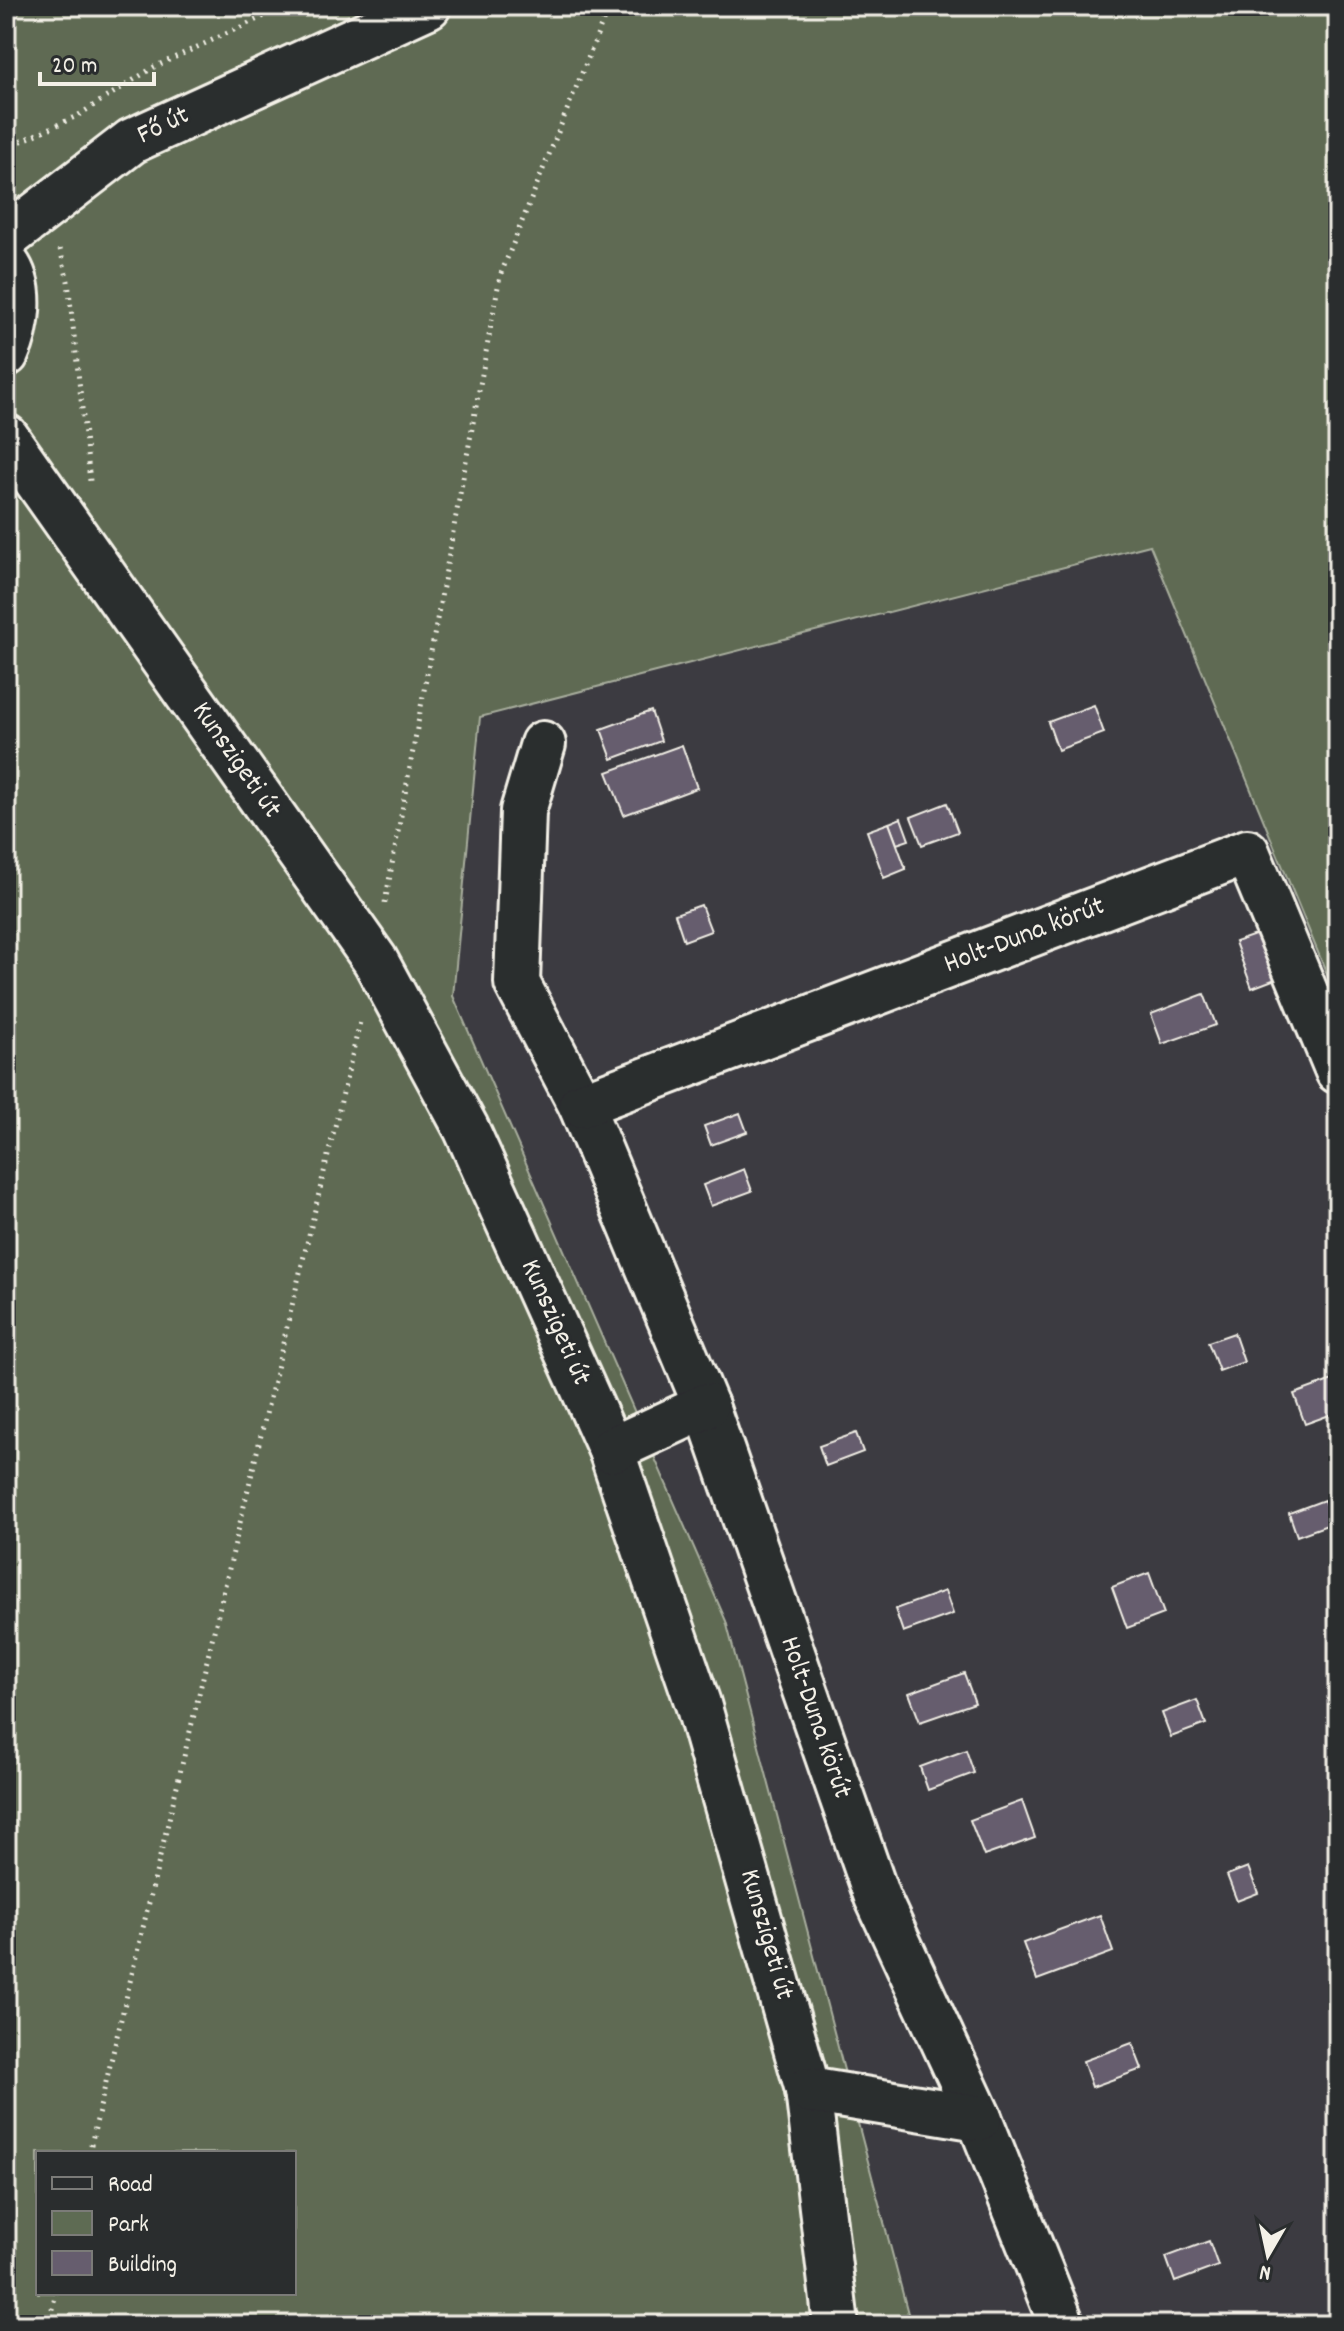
<svg xmlns="http://www.w3.org/2000/svg" width="1344" height="2331" viewBox="0 0 1344 2331" font-family="Dekko,sans-serif">
  <style>
    .green { fill: #5e6b53; stroke: #a9ae9e; stroke-width: 2; fill-rule: evenodd }
    .building { fill: #665d6e; stroke: #f4f1e8; stroke-width: 2 }
    .lines { fill: none; stroke-linecap: round; stroke-linejoin: round }
    .minor-casing { stroke: #f4f1e8; stroke-width: 50 }
    .path { stroke: #f4f1e8; stroke-width: 5; stroke-dasharray: 2 6; stroke-linecap: butt }
    .minor { stroke: #2a2d2e; stroke-width: 44 }
    .labels { text-anchor: middle; dominant-baseline: central; stroke-width: 6; stroke-linejoin: round; paint-order: stroke }
    .street-label { font-size: 28px; fill: #f4f1e8; stroke: #2a2d2e }
  </style>
  <rect width="100%" height="100%" fill="#3c3b41"/>
  <filter id="ink" filterUnits="userSpaceOnUse"><feTurbulence type="fractalNoise" baseFrequency=".0125" numOctaves="2"/><feDisplacementMap in="SourceGraphic" scale="16" xChannelSelector="R" yChannelSelector="G"/><feConvolveMatrix kernelMatrix="1 2 1 2 8 2 1 2 1" color-interpolation-filters="sRGB"/></filter>
  <g filter="url(#ink)">
    <path class="green" d="M 6,6 L 1338,6 L 1338,1001 L 1150,545 L 480,717 L 453,996 L 726,1621 L 911,2325 L 6,2325 ZM 38,2153 L 294,2153 L 294,2293 L 38,2293 Z"/>
    <g class="building">
      <polygon points="1094,705 1104,733 1058,750 1048,722"/>
      <polygon points="651,711 661,741 612,759 601,729"/>
      <polygon points="682,745 697,788 624,815 607,772"/>
      <polygon points="947,803 958,832 922,845 911,817"/>
      <polygon points="901,818 909,840 897,844 889,823"/>
      <polygon points="889,823 906,869 884,878 867,831"/>
      <polygon points="701,905 711,931 684,941 675,914"/>
      <polygon points="1269,930 1286,975 1252,988 1235,942"/>
      <polygon points="1204,994 1216,1025 1162,1044 1151,1014"/>
      <polygon points="740,1113 747,1132 711,1145 704,1126"/>
      <polygon points="744,1169 752,1191 711,1206 703,1185"/>
      <polygon points="1234,1333 1244,1362 1219,1371 1208,1342"/>
      <polygon points="1338,1378 1338,1412 1305,1424 1294,1394"/>
      <polygon points="856,1433 863,1452 826,1466 819,1446"/>
      <polygon points="1338,1441 1338,1474 1327,1445"/>
      <polygon points="1324,1500 1333,1523 1297,1536 1289,1513"/>
      <polygon points="1149,1573 1164,1614 1127,1628 1112,1587"/>
      <polygon points="945,1591 953,1614 903,1632 895,1609"/>
      <polygon points="964,1673 975,1703 920,1722 909,1693"/>
      <polygon points="1197,1700 1206,1724 1171,1737 1162,1713"/>
      <polygon points="966,1750 974,1773 928,1790 920,1767"/>
      <polygon points="1022,1801 1035,1838 984,1856 970,1820"/>
      <polygon points="1248,1867 1258,1893 1237,1901 1227,1875"/>
      <polygon points="1100,1915 1113,1952 1037,1980 1023,1943"/>
      <polygon points="1132,2043 1142,2069 1092,2087 1083,2061"/>
      <polygon points="1209,2241 1218,2266 1175,2282 1166,2257"/>
    </g>
    <g class="lines">
      <g class="minor-casing">
        <g id="minor">
          <polyline points="6,238 132,141 428,6"/>
          <path d="M 6,263 C 24,287 18,328 6,354"/>
          <polyline points="6,437 375,960 466,1128 611,1450 698,1704 808,2090 836,2325"/>
          <polyline points="543,744 523,811 517,983 581,1105 706,1406 877,1897 979,2118 1062,2325"/>
          <polyline points="581,1105 1247,852 1338,1071"/>
          <polyline points="611,1450 706,1406"/>
          <polyline points="808,2090 979,2118"/>
        </g>
      </g>
      <g class="path">
        <polyline points="6,148 77,116 154,67 286,6"/>
        <polyline points="60,249 68,281 90,481"/>
        <polyline points="385,903 500,276 609,6"/>
        <polyline points="89,2153 360,1022"/>
        <polyline points="48,2325 56,2293"/>
      </g>
      <use href="#minor" class="minor"/>
    </g>
  </g>
  <g class="labels">
    <g class="street-label">
      <text transform="translate(164 127) rotate(-26)">Fő út</text>
      <text transform="translate(235 761) rotate(55)">Kunszigeti út</text>
      <text transform="translate(1025 937) rotate(-21)">Holt-Duna körút</text>
      <text transform="translate(554 1323) rotate(66)">Kunszigeti út</text>
      <text transform="translate(814 1718) rotate(71)">Holt-Duna körút</text>
      <text transform="translate(765 1935) rotate(74)">Kunszigeti út</text>
    </g>
  </g>
  <rect width="1344" height="2331" fill="none" stroke="#2a2d2e" stroke-width="32"/>
  <rect x="16" y="16" width="1312" height="2299" fill="none" stroke="#f4f1e8" stroke-width="3" filter="url(#ink)"/>
  <rect x="36" y="2151" width="260" height="144" fill="#2a2d2e" stroke="#7b7b78" stroke-width="2"/>
  <rect x="52" y="2177" width="40" height="12" fill="#2a2d2e" stroke="#7b7b78" stroke-width="2"/>
  <text x="108" y="2191" font-size="24" fill="#f4f1e8">Road</text>
  <rect x="52" y="2211" width="40" height="24" fill="#5e6b53" stroke="#7b7b78" stroke-width="2"/>
  <text x="108" y="2231" font-size="24" fill="#f4f1e8">Park</text>
  <rect x="52" y="2251" width="40" height="24" fill="#665d6e" stroke="#7b7b78" stroke-width="2"/>
  <text x="108" y="2271" font-size="24" fill="#f4f1e8">Building</text>
  <g transform="translate(1268 2255) rotate(189)" stroke="#2a2d2e" stroke-width="6" paint-order="stroke">
  <path d="M0-6L14 30L0 20L-14 30Z" fill="#f4f1e8"/>
  <text y="-12" font-size="22" font-weight="bold" text-anchor="middle" fill="#f4f1e8">N</text>
  </g>
  <path d="M40 72v12h114v-12" fill="none" stroke="#f4f1e8" stroke-width="4"/>
  <text x="52" y="72" font-size="24" fill="#f4f1e8" stroke="#2a2d2e" stroke-width="6" paint-order="stroke">20 m</text>
</svg>
